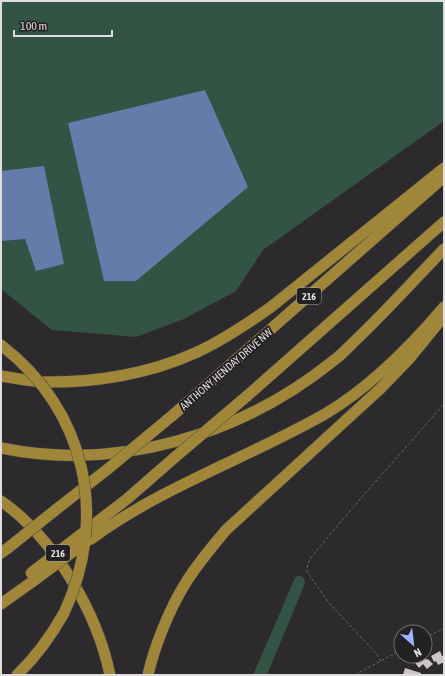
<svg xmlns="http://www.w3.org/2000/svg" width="445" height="676" viewBox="0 0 445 676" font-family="'Asap Condensed',sans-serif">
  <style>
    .green { fill: #335344 }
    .water { fill: #657baa }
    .building { fill: #ccc6c5 }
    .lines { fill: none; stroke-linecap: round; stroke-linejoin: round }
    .motorway-casing { stroke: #4a484a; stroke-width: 12 }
    .path { stroke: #676468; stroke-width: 1; stroke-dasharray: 3 2; stroke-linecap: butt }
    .motorway { stroke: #a08638; stroke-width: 11 }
    .motorway-bridge-casing { stroke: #4a484a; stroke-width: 12; stroke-linecap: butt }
    .motorway-bridge { stroke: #a08638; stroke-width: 11 }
    .labels { text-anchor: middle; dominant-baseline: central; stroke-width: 4; stroke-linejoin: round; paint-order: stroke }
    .shield { fill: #242124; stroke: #a7a5a7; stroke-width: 1 }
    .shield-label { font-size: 10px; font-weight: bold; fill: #dfdddf }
    .street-label { font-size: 11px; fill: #dfdddf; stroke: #242124 }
  </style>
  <rect width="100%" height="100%" fill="#2d2a2e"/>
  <g class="green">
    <polygon points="1,1 444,1 444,121 263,250 236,291 184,319 136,337 52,330 1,289"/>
    <polygon points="299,575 304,578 305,583 267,675 253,675 295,578"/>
  </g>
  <g class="water">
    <polygon points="205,90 248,187 136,281 104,281 68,123"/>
    <polygon points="44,166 64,264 36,271 25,239 1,241 1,171"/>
  </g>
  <g class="building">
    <polygon points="440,651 442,656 444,656 444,662 438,665 436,661 434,662 431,656"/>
    <polygon points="417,656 424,656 427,660 428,659 433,664 427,669 423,664 419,668 413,660"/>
    <polygon points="405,668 421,673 421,675 403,675"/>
  </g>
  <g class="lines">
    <g class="motorway-casing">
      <g id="motorway">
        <path d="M 1,376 C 15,378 29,381 43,382 C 94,383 149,374 195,353 C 222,341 247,324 271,307 L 444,168"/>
        <polyline points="247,396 444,222"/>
        <polyline points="173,415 444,177"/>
        <path d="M 1,448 C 118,472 241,435 333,361 C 343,354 351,344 360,336 C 389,308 416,278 444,249"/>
        <path d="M 1,501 C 54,538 97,612 110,675"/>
        <polyline points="58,508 109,468"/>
        <polyline points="84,532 127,499 174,458"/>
        <path d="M 91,539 C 163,486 248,458 325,414 C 371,387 410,347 444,307"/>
        <polyline points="1,553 8,548"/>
        <polyline points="1,604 36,579"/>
        <path d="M 17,675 C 36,657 51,636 64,613"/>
        <path d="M 148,675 C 154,647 170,608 185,584 C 197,564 212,547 226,530 L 381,388 L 409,359 L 444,316"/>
      </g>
    </g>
    <g class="path">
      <polyline points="425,638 444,628"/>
      <path d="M 381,661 L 375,652 L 329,603 L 307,572 C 307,565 309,560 313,555 L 361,498 L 444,404"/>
      <polyline points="355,675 401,650"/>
    </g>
    <use href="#motorway" class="motorway"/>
    <g class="motorway-bridge-casing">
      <g id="motorway-bridge">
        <path d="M 1,345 C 86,410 109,517 64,613"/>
        <polyline points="174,458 247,396"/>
        <polyline points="109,468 173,415"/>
        <polyline points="8,548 58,508"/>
        <polyline points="31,573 84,532"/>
        <polyline points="36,579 87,541"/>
      </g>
    </g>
    <use href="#motorway-bridge" class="motorway-bridge"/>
  </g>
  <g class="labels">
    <g class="shield">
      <rect x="297" y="288" width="24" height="16" rx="3"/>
      <rect x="46" y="545" width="24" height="16" rx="3"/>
    </g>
    <g class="shield-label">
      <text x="309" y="296">216</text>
      <text x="58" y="553">216</text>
    </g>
    <g class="street-label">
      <text transform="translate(226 369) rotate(-41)">ANTHONY HENDAY DRIVE NW</text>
    </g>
  </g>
  <rect width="445" height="676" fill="none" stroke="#dfdddf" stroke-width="4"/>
  <g transform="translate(413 644) rotate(152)"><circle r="19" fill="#242124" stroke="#6f6c6f"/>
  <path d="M0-3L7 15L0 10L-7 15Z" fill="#98b5fd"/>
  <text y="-6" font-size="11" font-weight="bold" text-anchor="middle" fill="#dfdddf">N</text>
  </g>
  <path d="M14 30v6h98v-6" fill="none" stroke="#dfdddf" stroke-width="2"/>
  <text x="20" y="30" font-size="12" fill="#dfdddf" stroke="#242124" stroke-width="3" paint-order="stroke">100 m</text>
</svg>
